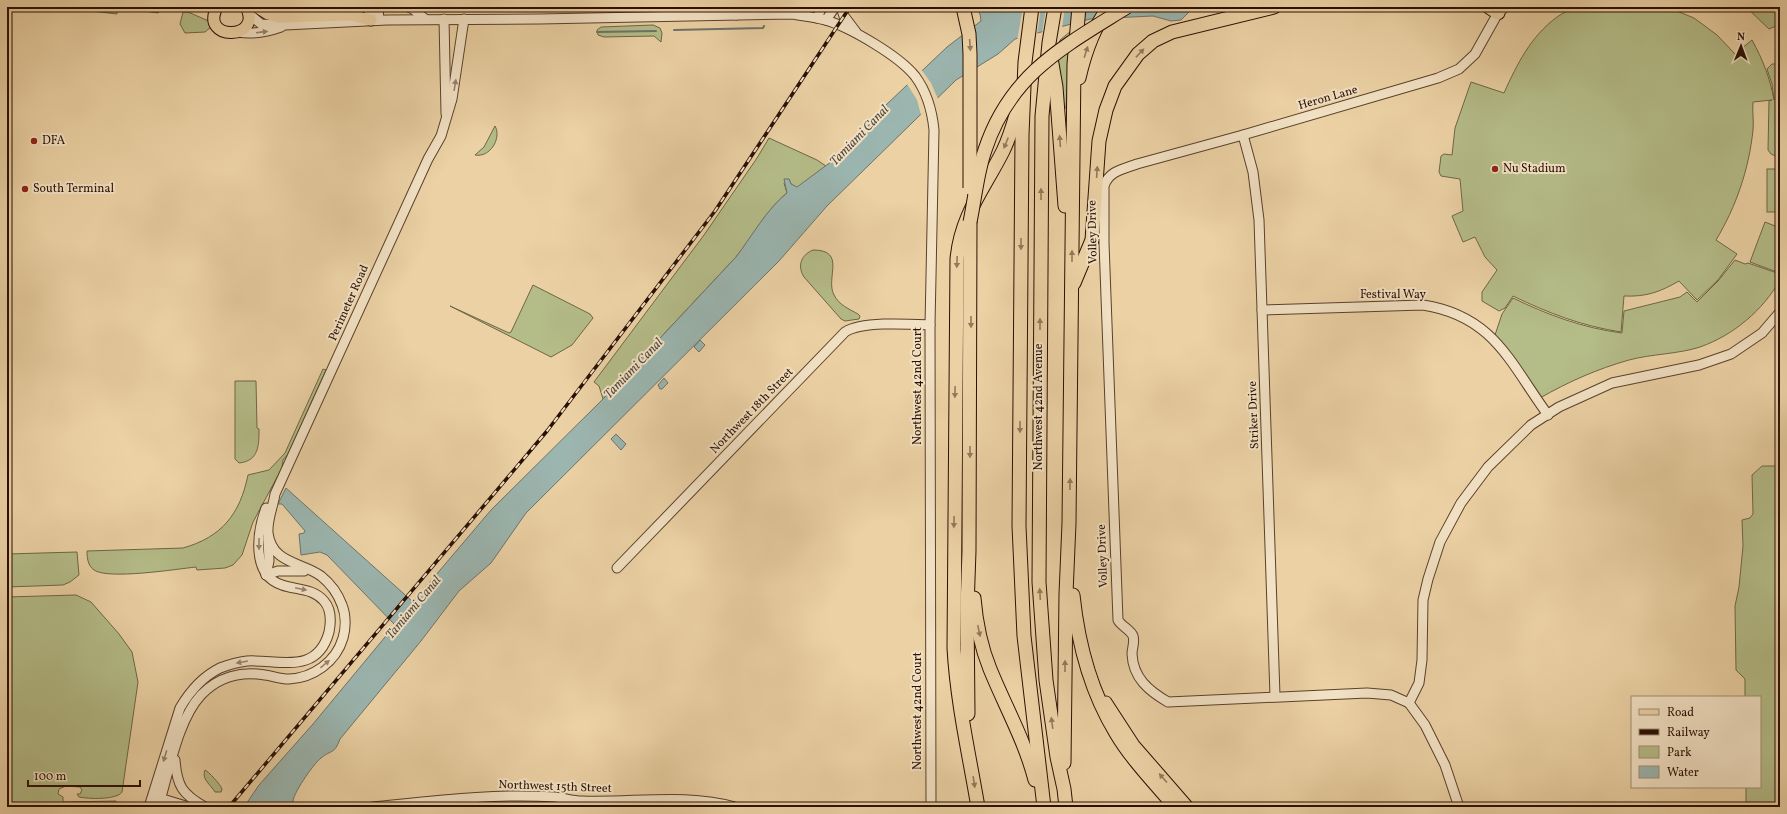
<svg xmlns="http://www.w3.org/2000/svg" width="1787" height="814" viewBox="0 0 1787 814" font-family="Vollkorn,serif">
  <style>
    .green { fill: #b4bc88; stroke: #6f6645 }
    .water { fill: #9bb5af; stroke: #6e736a }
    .pier { fill: #ebd1a4 }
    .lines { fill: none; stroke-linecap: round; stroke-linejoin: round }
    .stream { stroke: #6e736a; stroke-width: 2 }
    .minor-casing { stroke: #5a402a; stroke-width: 11 }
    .major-casing { stroke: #2a0f02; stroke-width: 13 }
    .highway-casing { stroke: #2a0f02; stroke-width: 15 }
    .minor { stroke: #f2e1c4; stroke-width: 9 }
    .major { stroke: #ebd1a4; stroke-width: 11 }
    .highway { stroke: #ebd1a4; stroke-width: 13 }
    .rail-casing { stroke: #2a0f02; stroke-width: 3.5 }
    .rail { stroke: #f2e1c4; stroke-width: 2; stroke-dasharray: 6; stroke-linecap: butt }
    .highway-bridge-casing { stroke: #2a0f02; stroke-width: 15; stroke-linecap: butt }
    .highway-bridge { stroke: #ebd1a4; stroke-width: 13 }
    .oneway { fill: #98826d }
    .oneway2 { fill: #947a5b }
    .poi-dot { fill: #8f2418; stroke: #f2e1c4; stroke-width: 1.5 }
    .labels { text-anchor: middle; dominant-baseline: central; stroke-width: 4; stroke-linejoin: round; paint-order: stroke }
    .street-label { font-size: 12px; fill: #2a0f02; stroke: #f2e1c4 }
    .poi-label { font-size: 12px; fill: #2a0f02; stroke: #f2e1c4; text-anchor: start }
    .water-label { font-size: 13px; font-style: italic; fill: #52493f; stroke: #f2e1c4 }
  </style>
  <rect width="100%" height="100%" fill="#ebd1a4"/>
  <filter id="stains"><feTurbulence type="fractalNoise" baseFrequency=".005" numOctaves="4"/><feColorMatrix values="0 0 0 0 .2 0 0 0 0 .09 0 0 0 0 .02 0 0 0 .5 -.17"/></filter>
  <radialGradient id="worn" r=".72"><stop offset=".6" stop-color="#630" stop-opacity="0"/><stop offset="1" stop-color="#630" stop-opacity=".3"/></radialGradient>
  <g class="green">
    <polygon points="83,7 117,11 117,14 83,10"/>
    <polygon points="117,7 163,7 158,13"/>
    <path d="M 267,7 L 339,7 C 325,13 282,13 267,7 Z"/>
    <polygon points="545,7 586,7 582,9 550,10"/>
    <polygon points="598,7 654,7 600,9"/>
    <path d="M 1576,7 L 1667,7 L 1694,18 L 1717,35 L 1735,54 L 1752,40 C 1763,60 1770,78 1774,100 L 1772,84 L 1767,69 L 1772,64 L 1777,64 L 1780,73 L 1780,158 L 1771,154 L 1768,150 L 1769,101 L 1772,100 L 1753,102 C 1752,111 1754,121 1753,130 C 1749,169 1736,207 1716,240 L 1737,254 L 1718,280 L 1697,300 L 1679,281 C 1660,292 1646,297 1624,296 L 1621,332 C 1582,326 1548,313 1513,296 L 1505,308 L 1499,311 L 1482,301 L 1482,292 L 1497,270 L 1485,257 L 1475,237 L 1463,242 L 1452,216 L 1463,211 L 1460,179 L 1441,176 L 1439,172 L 1441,156 L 1444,154 L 1452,155 L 1455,128 L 1471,82 L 1504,93 C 1517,64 1531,36 1557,17 C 1562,13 1570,10 1576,7 Z"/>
    <polygon points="1746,7 1780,7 1780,28 1776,26 1769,29"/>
    <polygon points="183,12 188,12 211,22 211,27 205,32 185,33 180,24"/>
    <polygon points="653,25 660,28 662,33 661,42 654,36 604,37 598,35 597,30 601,27"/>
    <polygon points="1071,31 1066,108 1061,108 1058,68 1060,40"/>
    <path d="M 495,126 C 502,138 490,158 475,155 L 484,147 Z"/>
    <path d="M 769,138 L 817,160 L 826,166 L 797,188 L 791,184 L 789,179 L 784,183 L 787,193 C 766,210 753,236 736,257 L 603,399 L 599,386 L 594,382 L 704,235 L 757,158 Z"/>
    <rect x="1767" y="169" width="13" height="43"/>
    <polygon points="1765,222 1780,228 1780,265 1777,272 1750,262"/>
    <path d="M 813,250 C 847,250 825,278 834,295 C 839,305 849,309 858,314 L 860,316 L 859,319 L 845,321 L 841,319 L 804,277 C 797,266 801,255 813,250 Z"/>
    <path d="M 1735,260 L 1745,264 L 1748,263 L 1780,274 L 1780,280 C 1763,310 1734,335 1700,347 C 1679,354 1651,354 1629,360 C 1597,369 1568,382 1540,398 L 1495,335 L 1502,314 L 1513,298 C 1548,315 1583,328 1622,333 L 1624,311 L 1680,297 L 1687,292 L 1697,302 L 1718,281 Z"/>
    <polygon points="533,285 590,314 593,318 572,345 551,357 450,306 509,333 511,332"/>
    <path d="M 323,369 L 326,370 L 288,454 L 283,460 L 282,468 L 253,522 L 242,555 L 233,565 L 225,568 L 197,570 L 196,567 C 177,569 108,580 94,570 C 88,566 87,558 87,551 L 183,548 C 222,537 240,514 248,475 L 269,470 L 285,453 Z"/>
    <path d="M 235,381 L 256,381 L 257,428 L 259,429 C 259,445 259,461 239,463 L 235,459 Z"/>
    <polygon points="1762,466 1780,466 1780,807 1746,807 1746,787 1760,787 1760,697 1745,697 1745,679 1736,670 1735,606 1739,587 1743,546 1742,520 1750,518 1753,514 1752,475"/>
    <polygon points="77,552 79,575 70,582 63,585 7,587 7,554"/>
    <path d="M 76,595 L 91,602 L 119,634 L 132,652 L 138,682 L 122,792 C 117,800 88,799 79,797 L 77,794 L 80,794 L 82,790 L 80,787 L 66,786 L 59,789 L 58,794 L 63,797 L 63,802 L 116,801 L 116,807 L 7,807 L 7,597 Z"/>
    <path d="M 205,770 C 208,771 221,785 222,789 L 221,792 L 215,792 C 211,785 201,779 205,770 Z"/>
  </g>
  <g class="water">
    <path d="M 975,7 L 1197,7 L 1193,8 L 1181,20 L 1171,21 L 1153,16 L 1090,19 L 1015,39 L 998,54 L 956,80 L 827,206 L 779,261 L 526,513 L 491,563 L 459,591 L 421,641 L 340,739 C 334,755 332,749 321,758 C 314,763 291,796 293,803 L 291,807 L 244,807 L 259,785 L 313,724 L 395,625 L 327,555 L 320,552 L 301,555 L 299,534 L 304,533 L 305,531 L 282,504 L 278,504 L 286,488 L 413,602 L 491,510 L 603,399 L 736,257 C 752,236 766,210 787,193 L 784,179 L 789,179 L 791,184 L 797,187 L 847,150 L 886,105 L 947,47 L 981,21 L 980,14 Z"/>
    <polygon points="700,340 705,345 699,352 694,347"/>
    <polygon points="664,378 668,383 662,389 660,389 658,385"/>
    <polygon points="616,434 626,444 621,450 611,439"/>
  </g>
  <g class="pier">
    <polygon points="1023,7 1041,7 1037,35 1017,41"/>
    <polygon points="1046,7 1065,7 1062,28 1042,34"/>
    <polygon points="921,69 931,83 938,99 921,115 917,100 907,84"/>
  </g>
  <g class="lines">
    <g class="stream">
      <polyline points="674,30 763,28 764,26"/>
      <polyline points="597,32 656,31"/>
    </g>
    <g class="minor-casing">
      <g id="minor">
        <polyline points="368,7 371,20"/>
        <polyline points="378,7 379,20"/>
        <polyline points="408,7 413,9 425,19"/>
        <polyline points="841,7 844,16 856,32"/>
        <path d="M 249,14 L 261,24 L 285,25 L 387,20 L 540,19 L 792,14 C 803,16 814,17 825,20 C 850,27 899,56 915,76 C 927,92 932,110 934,130 L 930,325 L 931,807"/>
        <polyline points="736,15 747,8 801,7"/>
        <polyline points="817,18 822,7"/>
        <polyline points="444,19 446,114"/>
        <polyline points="826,20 835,7"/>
        <path d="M 238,32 C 254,35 267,32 281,27"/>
        <polyline points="1243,135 1253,172 1259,220 1275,696"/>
        <path d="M 1262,310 L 1423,305 C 1494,316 1510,363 1548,415"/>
        <path d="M 617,568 L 845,332 C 862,321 909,324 930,325"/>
        <polyline points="266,575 278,571 304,571"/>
        <polyline points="266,575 269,561 268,538"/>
        <path d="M 1409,703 L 1391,695 L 1367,693 L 1168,702 C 1149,691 1133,678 1132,654 C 1132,648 1135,642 1133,636 C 1131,630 1121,626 1118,620 L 1104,243 L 1104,186 C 1109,171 1123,169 1137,164 L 1243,135 L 1438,78 L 1459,69 L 1475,54 L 1498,13 L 1505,7"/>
        <path d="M 175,760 C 177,786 182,794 205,807"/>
        <polyline points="156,797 189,807"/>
        <path d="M 149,807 L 180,708 C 190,691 202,677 220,668 C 228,665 238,662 247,661 C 278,659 317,676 329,632 C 331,622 331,609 324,601 C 313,588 296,590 282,585 C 251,575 257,532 266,508"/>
        <path d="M 158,807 C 169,773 177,721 201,695 C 218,677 241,671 265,675 C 273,676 280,679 289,679 C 313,678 336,662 343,638 C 346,628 346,615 342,605 C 338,594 331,584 321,576 C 302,562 272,564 268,533 C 267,520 273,507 275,494 L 428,159 L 441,136 L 452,99 L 464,19"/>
        <path d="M 373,807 C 433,801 494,793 555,797 C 564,798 573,801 582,801 C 633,803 686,793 735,807"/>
        <polyline points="1459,807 1445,765 1425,725 1409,703 1419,683 1422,660 1423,600 1428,579 1440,542 1461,503 1488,467 1531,425 1559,407 1612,383 1699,365 1731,354 1762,333 1780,312"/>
      </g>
    </g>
    <g class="major-casing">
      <g id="major">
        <path d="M 217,7 C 199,42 264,40 246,7"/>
        <polyline points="257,7 268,14 279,17 351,15 371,20"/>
        <polyline points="1106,702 1134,745 1188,807"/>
      </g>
    </g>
    <g class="highway-casing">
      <g id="highway">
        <polyline points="1032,7 1025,62 1022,135 1019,526 1024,636 1044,807"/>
        <polyline points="1055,7 1049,43 1042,116 1039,582 1046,680 1057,757 1064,789 1066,807"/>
        <polyline points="1489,7 1498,13"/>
        <polyline points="1051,58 1056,87 1065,206"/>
        <path d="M 1079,78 C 1085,52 1093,28 1109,7"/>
        <polyline points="1074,283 1092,240 1099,141 1106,110 1115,86 1138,54 1153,41 1172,32 1274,7"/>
        <path d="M 1073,595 C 1078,643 1091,692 1116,733 C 1132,760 1155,783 1175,807"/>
        <path d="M 974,598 C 976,622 981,647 990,669 C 1005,706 1025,741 1035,780"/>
        <polyline points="968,714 967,608 969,551 970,222"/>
        <polyline points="1064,763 1066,594 1069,523 1074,64 1079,7"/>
        <path d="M 978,807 C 969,754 957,702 954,648 L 957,259 C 961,215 984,189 1003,151 C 1010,137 1014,122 1018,108"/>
      </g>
    </g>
    <use href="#minor" class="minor"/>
    <use href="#major" class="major"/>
    <use href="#highway" class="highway"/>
    <g class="rail-casing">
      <polyline id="rail" points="229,807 547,431 715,211 850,7"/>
    </g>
    <use href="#rail" class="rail"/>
    <g class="highway-bridge-casing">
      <g id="highway-bridge">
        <polyline points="963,7 969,34 970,54 970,188"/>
        <path d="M 970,222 C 975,198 977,173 985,150 C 1010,74 1063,47 1127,7"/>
      </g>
    </g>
    <use href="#highway-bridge" class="highway-bridge"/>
  </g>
  <defs><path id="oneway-solid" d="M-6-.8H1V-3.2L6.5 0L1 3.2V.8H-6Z"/></defs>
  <g class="oneway">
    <use href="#oneway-solid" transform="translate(262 32) rotate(-7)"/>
    <use href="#oneway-solid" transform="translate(455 85) rotate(-81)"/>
    <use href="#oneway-solid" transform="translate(259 544) rotate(90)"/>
    <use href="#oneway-solid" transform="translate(301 589) rotate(12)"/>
    <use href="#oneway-solid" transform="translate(242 662) rotate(170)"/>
    <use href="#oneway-solid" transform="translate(325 664) rotate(-40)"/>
    <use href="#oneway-solid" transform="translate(165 756) rotate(107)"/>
  </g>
  <g class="oneway2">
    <use href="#oneway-solid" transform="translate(970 45) rotate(86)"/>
    <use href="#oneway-solid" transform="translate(1086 52) rotate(-72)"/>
    <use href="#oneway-solid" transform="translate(1140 53) rotate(-47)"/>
    <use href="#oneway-solid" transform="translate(1060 141) rotate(-94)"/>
    <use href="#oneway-solid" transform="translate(1006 143) rotate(112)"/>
    <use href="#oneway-solid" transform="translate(1097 172) rotate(-86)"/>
    <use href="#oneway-solid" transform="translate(1041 194) rotate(-90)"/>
    <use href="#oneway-solid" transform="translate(1021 244) rotate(90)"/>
    <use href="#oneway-solid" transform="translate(1072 256) rotate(-90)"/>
    <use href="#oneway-solid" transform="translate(957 262) rotate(92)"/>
    <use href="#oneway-solid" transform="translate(971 322) rotate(90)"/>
    <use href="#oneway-solid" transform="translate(1040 324) rotate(-90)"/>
    <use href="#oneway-solid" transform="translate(955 392) rotate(91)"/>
    <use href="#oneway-solid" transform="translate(1020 427) rotate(90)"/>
    <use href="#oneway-solid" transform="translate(970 452) rotate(90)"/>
    <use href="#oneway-solid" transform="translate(1070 484) rotate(-89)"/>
    <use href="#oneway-solid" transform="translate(954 522) rotate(91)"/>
    <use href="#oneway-solid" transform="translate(1040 594) rotate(-93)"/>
    <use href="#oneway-solid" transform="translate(979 631) rotate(78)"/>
    <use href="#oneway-solid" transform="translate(1065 666) rotate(-90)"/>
    <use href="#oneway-solid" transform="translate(1052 723) rotate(-98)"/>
    <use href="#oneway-solid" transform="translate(1163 778) rotate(-131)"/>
    <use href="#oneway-solid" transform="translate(974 782) rotate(81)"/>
  </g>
  <g class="poi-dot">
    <circle cx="34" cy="141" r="4"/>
    <circle cx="1495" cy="169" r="4"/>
    <circle cx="25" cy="189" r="4"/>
  </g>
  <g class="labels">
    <g class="street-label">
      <text transform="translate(1328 98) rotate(-16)">Heron Lane</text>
      <text transform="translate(1093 232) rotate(-91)">Volley Drive</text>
      <text x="1393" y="295">Festival Way</text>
      <text transform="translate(349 303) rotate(-66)">Perimeter Road</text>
      <text transform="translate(918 386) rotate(-90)">Northwest 42nd Court</text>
      <text transform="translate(1039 407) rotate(-90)">Northwest 42nd Avenue</text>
      <text transform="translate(752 411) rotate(-46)">Northwest 18th Street</text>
      <text transform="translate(1254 415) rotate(-92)">Striker Drive</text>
      <text transform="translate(1103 556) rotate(-92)">Volley Drive</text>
      <text transform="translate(918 711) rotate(-90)">Northwest 42nd Court</text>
      <text transform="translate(555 787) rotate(2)">Northwest 15th Street</text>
    </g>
    <g class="poi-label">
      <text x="42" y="141">DFA</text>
      <text x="1503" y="169">Nu Stadium</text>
      <text x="33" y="189">South Terminal</text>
    </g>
    <g class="water-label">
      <text transform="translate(860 136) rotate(-46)">Tamiami Canal</text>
      <text transform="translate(634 369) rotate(-46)">Tamiami Canal</text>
      <text transform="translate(414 608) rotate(-50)">Tamiami Canal</text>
    </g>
  </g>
  <rect width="1787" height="814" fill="none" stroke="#ebd1a4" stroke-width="24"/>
  <rect x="8" y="8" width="1771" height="798" fill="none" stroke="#2a0f02" stroke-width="2"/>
  <rect x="12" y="12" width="1763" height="790" fill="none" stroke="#2a0f02"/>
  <rect x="1631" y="696" width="130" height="92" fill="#f2e1c4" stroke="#a28d76"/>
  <rect x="1639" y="709" width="20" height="6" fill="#ebd1a4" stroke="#a28d76"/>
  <text x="1667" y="716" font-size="12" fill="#2a0f02">Road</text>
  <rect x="1639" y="729" width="20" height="6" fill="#2a0f02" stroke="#a28d76"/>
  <text x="1667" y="736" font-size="12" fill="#2a0f02">Railway</text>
  <rect x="1639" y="746" width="20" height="12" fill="#b4bc88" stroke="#a28d76"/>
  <text x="1667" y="756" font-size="12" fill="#2a0f02">Park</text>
  <rect x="1639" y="766" width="20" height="12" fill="#9bb5af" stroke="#a28d76"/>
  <text x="1667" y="776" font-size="12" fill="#2a0f02">Water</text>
  <g transform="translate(1741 46) rotate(1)" stroke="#f2e1c4" stroke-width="3" paint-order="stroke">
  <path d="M0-3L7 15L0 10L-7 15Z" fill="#2a0f02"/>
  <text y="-6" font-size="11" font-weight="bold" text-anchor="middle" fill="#2a0f02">N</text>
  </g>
  <path d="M28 780v6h112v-6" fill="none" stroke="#2a0f02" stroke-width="2"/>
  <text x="34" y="780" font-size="12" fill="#2a0f02" stroke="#f2e1c4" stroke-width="3" paint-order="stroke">100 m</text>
  <rect width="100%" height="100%" filter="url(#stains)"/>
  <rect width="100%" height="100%" fill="url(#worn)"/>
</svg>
